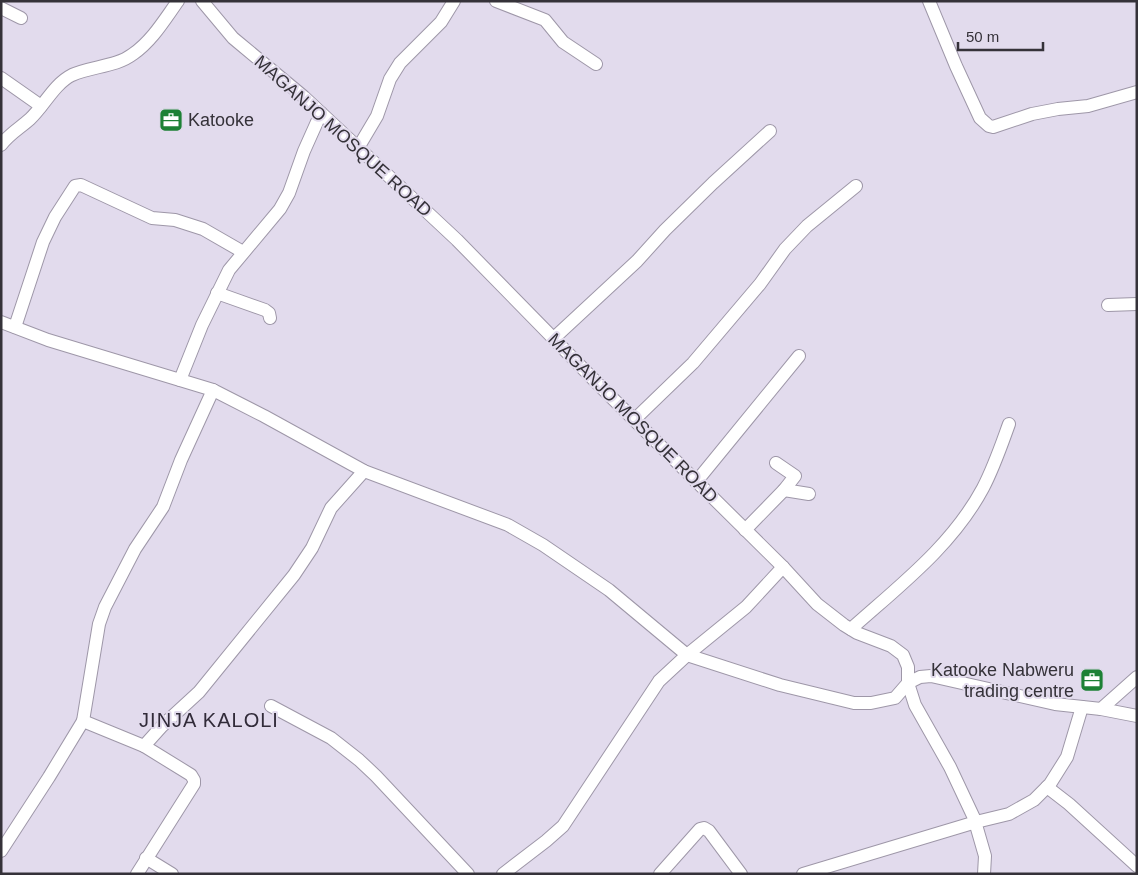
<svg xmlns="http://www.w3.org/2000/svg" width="1138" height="875" viewBox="0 0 1138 875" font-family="Arial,sans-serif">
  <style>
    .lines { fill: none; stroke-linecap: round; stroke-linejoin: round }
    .minor-casing { stroke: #9e97a8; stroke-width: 14 }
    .minor { stroke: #fff; stroke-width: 12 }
    .labels { text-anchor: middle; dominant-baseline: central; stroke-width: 4; stroke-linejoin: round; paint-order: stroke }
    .poi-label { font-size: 18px; fill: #353239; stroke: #e2dbed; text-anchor: start }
    .street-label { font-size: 18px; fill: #353239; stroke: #e2dbed }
    .quarter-label { font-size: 20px; letter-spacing: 1px; fill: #312b39; stroke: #e2dbed }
  </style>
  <rect width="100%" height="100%" fill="#e2dbed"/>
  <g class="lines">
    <g class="minor-casing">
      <g id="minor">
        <polyline points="202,1 233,38 304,97 457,240 600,386 783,567 817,604 844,625 857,633 891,646 903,655 908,667 908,683 915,705 950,767 974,818 985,856 984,874"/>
        <polyline points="496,1 545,20 563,42 596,64"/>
        <polyline points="929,1 956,66 980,118 989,126 993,127 1032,114 1058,109 1088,106 1137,92"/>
        <polyline points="1,8 21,18"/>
        <polyline points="1,78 41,106"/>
        <path d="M 1,145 C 9,134 20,128 30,119 C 44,106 54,84 72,75 C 92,66 116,67 133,54 C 152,41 165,19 178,1"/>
        <polyline points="358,148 377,116 390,79 400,63 441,22 454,1"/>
        <polyline points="217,293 265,310 269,313 270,318"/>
        <polyline points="1108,305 1137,304"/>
        <polyline points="1,322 48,340 213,390 264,416 364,471 508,525 543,545 609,590 687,655 780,685 854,703 871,703 895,698 908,683 920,677 931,676 1055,704 1101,709 1137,677"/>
        <polyline points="15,327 43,242 55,217 75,186 81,185 152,218 175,220 203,229 243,252"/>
        <polyline points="554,338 637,261 665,230 713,183 770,131"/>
        <polyline points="180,380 202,325 229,270 280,209 289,193 304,151 321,113"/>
        <polyline points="634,420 693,363 760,284 785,249 807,226 856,186"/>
        <polyline points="696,482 799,356"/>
        <polyline points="784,490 809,494"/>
        <polyline points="745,530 784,490 795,476 776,463"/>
        <path d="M 851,629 C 899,586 952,546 983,488 C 994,467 1001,446 1009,424"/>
        <polyline points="271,706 331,738 359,760 376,776 468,874"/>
        <polyline points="1101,709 1137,716"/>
        <polyline points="83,721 99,624 105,607 135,549 163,507 181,460 213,390"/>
        <polyline points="1047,787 1069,804 1137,866"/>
        <polyline points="1,851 49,777 83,721 144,746 162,726 199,692 294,575 312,548 331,508 364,471"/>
        <polyline points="146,858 172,874"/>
        <polyline points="137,874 194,784 194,780 191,775 144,746"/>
        <polyline points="503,874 546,841 563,826 659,681 687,655 746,607 783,567"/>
        <polyline points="660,874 700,829 704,828 709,831 741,874"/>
        <polyline points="803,874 976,822 1009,814 1034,800 1050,784 1067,757 1082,707"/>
      </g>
    </g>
    <use href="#minor" class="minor"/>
  </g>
  <defs>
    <g id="office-square" transform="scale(1.25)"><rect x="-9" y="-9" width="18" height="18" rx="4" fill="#1d8135" stroke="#e2dbed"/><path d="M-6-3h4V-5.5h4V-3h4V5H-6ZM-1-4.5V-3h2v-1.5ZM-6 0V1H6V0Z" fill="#fff"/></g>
  </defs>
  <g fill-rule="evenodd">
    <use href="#office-square" x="171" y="120"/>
    <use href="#office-square" x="1092" y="680"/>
  </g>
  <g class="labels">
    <g class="poi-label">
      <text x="188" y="120">Katooke</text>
      <text x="1074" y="670" text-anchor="end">Katooke Nabweru<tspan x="1074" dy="21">trading centre</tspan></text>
    </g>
    <g class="street-label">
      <text transform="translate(343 136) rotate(42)">MAGANJO MOSQUE ROAD</text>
      <text transform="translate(633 418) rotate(45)">MAGANJO MOSQUE ROAD</text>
    </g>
    <g class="quarter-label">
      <text x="209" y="720">JINJA KALOLI</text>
    </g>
  </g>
  <rect width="1138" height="875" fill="none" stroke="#353239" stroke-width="5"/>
  <path d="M958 42v8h85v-8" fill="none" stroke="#353239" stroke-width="2.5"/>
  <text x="966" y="42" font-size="15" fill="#353239" stroke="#e2dbed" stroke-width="4" paint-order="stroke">50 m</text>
</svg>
